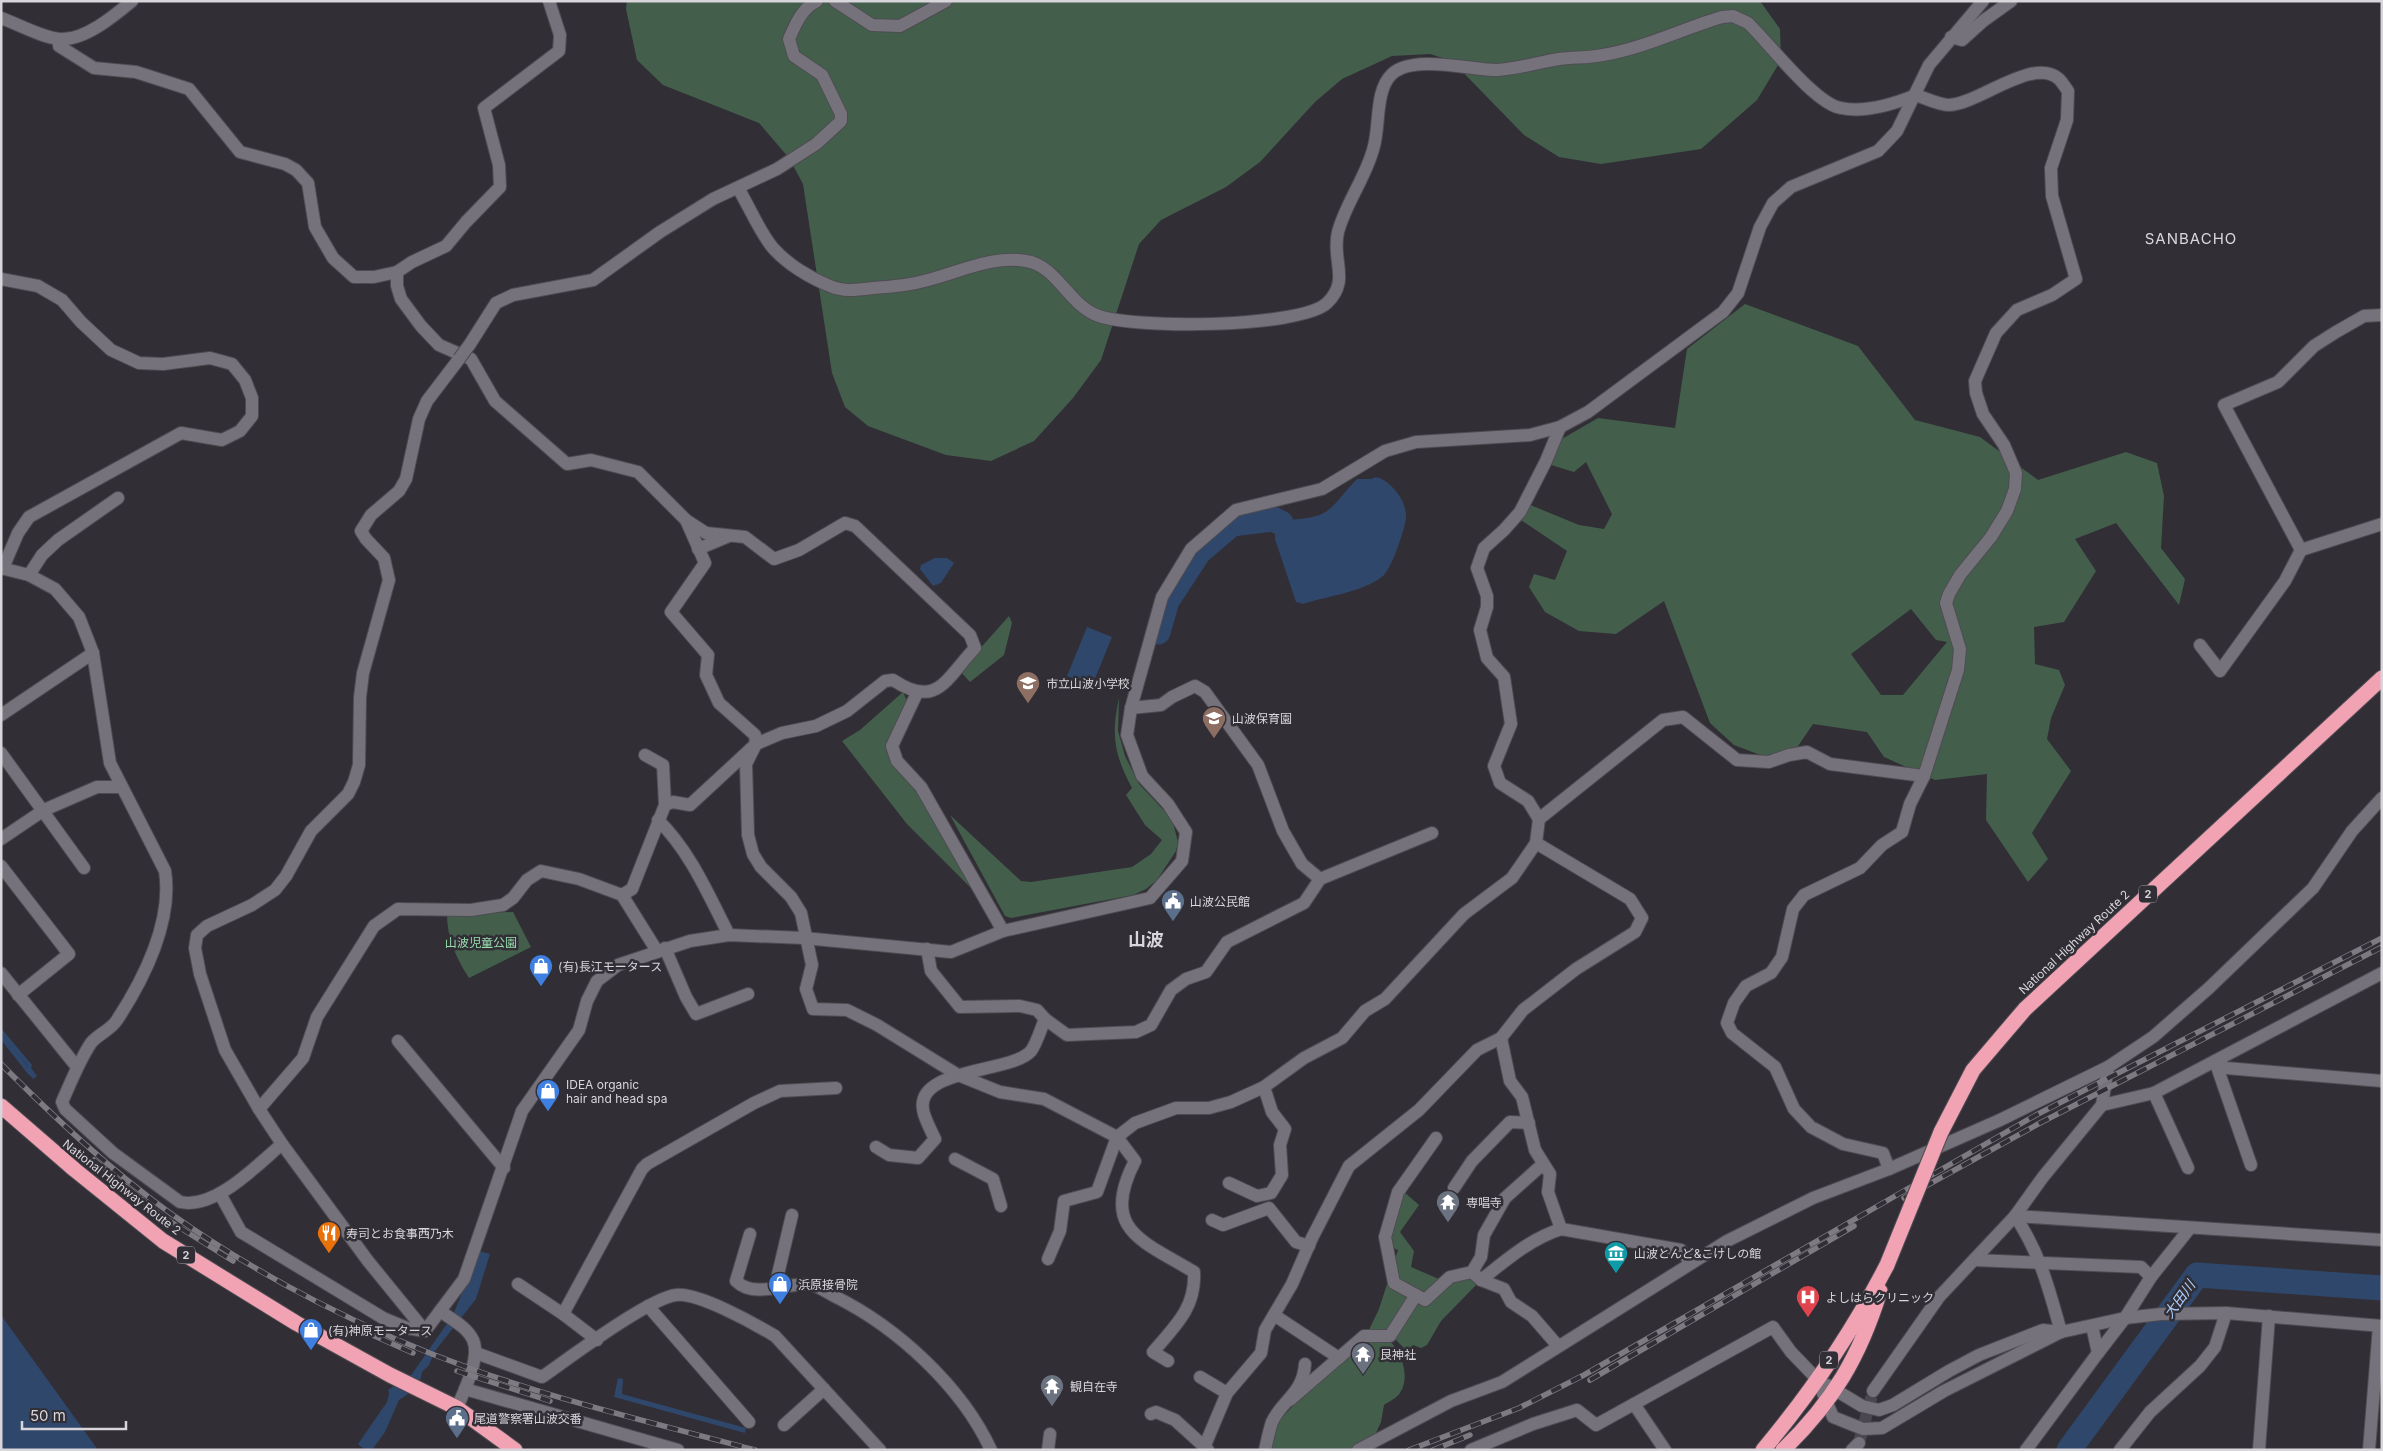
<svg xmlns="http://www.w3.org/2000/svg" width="2383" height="1451" viewBox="0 0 2383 1451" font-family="Inter,'Noto Sans JP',sans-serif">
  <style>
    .green { fill: #435f4c; fill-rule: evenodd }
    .water { fill: #2f476a }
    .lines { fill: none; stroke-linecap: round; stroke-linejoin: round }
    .stream { stroke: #2f476a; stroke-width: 4.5 }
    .river { stroke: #2f476a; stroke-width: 25 }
    .minor-tunnel { stroke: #4a474f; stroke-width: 12; stroke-dasharray: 12 6; stroke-linecap: butt }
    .minor-casing { stroke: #4e4c52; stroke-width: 14 }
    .highway-casing { stroke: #4e4c52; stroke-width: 17 }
    .minor { stroke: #76727b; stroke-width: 12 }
    .highway { stroke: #f2a3b3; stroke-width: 15 }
    .rail-casing { stroke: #7d7b81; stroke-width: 5.5 }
    .rail { stroke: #312e36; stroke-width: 4; stroke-dasharray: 11; stroke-linecap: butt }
    .minor-bridge-casing { stroke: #4e4c52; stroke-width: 14; stroke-linecap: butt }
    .highway-bridge-casing { stroke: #4e4c52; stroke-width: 17; stroke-linecap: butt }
    .minor-bridge { stroke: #76727b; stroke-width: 12 }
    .highway-bridge { stroke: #f2a3b3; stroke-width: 15 }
    .labels { text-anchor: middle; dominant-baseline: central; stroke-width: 5; stroke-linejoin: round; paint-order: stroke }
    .shield { fill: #312e36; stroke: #a6a4aa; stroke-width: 1 }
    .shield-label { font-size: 11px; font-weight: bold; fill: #d8d6db }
    .poi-label { font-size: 12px; fill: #d8d6db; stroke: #312e36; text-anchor: start }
    .park-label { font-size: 12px; fill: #96dcac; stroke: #312e36 }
    .street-label { font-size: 12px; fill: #d8d6db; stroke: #312e36 }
    .water-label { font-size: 14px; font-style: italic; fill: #adcfff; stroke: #312e36 }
    .quarter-label { font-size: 15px; letter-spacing: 1px; fill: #d8d6db; stroke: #312e36 }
    .district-label { font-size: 18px; font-weight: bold; fill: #d8d6db; stroke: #312e36 }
  </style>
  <rect width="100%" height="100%" fill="#312e36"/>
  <g class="green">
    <polygon points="627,1 1760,1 1780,29 1781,60 1757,100 1701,149 1601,164 1559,157 1524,135 1452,61 1430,54 1392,56 1342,79 1315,102 1260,162 1226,187 1161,220 1139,244 1101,360 1073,398 1034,441 991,461 946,455 868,426 845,407 832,373 803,184 789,158 759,123 663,85 637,60 626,9"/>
    <path d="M 1745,304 L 1858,346 L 1915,420 L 1980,437 L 2038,480 L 2126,452 L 2157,463 L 2164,496 L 2161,548 L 2185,579 L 2179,605 L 2116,523 L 2075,539 L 2096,571 L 2064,622 L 2034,627 L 2035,664 L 2059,670 L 2065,685 L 2051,718 L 2047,739 L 2071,771 L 2032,833 L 2048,859 L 2028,882 L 1986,820 L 1987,774 L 1935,780 L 1884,757 L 1867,732 L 1813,724 L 1796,749 L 1763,756 L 1734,745 L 1710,723 L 1664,601 L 1616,634 L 1579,631 L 1545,612 L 1529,587 L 1534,574 L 1555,580 L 1567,551 L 1518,518 L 1528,504 L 1579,525 L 1604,529 L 1612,514 L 1586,462 L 1574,472 L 1548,464 L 1560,440 L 1598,418 L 1675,428 L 1687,349 ZM 1911,609 L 1936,640 L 1947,642 L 1903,695 L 1881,695 L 1851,654 Z"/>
    <polygon points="1009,616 1012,623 1004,655 970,682 960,671"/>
    <polygon points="903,692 907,701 886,743 894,764 919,788 975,892 907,824 842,741 860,730"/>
    <path d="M 1119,698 L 1118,731 L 1125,756 L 1139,784 L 1172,819 L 1178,842 L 1176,851 L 1157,880 L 1146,889 L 1133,895 L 1011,918 L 1005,916 L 950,815 L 1021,881 L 1031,882 L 1132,867 L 1151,854 L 1162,840 L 1145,825 L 1126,795 L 1132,788 C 1114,754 1111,736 1119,698 Z"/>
    <path d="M 513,912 L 531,947 L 469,978 C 456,958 447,938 447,914 Z"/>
    <polygon points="1404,1192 1419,1205 1400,1232 1414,1251 1411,1267 1448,1283 1470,1274 1479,1282 1441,1321 1427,1345 1421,1348 1413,1345 1407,1351 1394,1338 1367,1334 1379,1309 1398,1250 1389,1246"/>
    <path d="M 1365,1339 L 1389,1340 C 1401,1352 1411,1376 1400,1393 C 1397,1398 1388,1402 1384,1405 L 1381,1422 L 1375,1435 L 1351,1450 L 1269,1450 L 1276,1424 L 1300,1398 Z"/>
  </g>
  <g class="water">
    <path d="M 1376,477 C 1390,480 1406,500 1406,515 C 1407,525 1391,570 1383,576 C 1364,592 1327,596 1303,604 L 1296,602 L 1275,539 L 1275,530 L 1287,520 C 1334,517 1327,510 1357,479 L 1371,479 Z"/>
    <polygon points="935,558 947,558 954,563 941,583 933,586 920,569 921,565"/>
    <polygon points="1087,627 1112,637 1092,686 1067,676"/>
    <polygon points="1,1028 32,1065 31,1068 37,1076 33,1079 26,1070 28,1066 1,1037"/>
    <polygon points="479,1251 490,1254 476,1299 435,1351 429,1365 422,1372 421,1378 408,1394 399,1400 385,1432 372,1450 365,1450 358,1444 387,1402 389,1394 388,1390 412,1374 453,1315"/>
    <polygon points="1,1315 98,1450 1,1450"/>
    <polygon points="618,1378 623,1379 622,1394 746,1428 745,1433 614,1397"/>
  </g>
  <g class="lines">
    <polyline class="stream" points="1,1036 30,1073"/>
    <g class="river">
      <polyline points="1158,632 1167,601 1199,552 1232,524 1273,519 1281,523"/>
      <polyline points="2069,1450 2197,1275 2382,1288"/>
    </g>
    <polyline class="minor-tunnel" points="1859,1443 1873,1391"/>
    <g class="minor-casing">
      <g id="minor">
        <path d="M 549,1 L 560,35 L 559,51 L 484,108 L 499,165 L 500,187 L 466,222 L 446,246 L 412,262 L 397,272 L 397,286 L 401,299 L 421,326 L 439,345 L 471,359 L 495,401 L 567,464 L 591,460 L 638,472 L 686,520 L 706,533 L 745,537 L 774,559 L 799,550 L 845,523 L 855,526 L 970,635 L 975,648 C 945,680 937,709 893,680 L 885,681 L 847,711 L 816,726 L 782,733 L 756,744 L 690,805 L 673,802 L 665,805 L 632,889 L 622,895"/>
        <polyline points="835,1 872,25 900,26 946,1"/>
        <path d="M 1,18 C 18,24 43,38 60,39 C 84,41 114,16 132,1"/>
        <polyline points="1951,37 1962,40 1983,21 2011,1"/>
        <polyline points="59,39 59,46 94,68 136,72 189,89 240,152 285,164 296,170 308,183 315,227 333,258 354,277 374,277 397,272"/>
        <path d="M 738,188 C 749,206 760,233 773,248 C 787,264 810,278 830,286 C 844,292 857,290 873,288 C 891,287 911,285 928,280 C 959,272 994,255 1026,261 C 1055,265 1068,302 1094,314 C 1127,330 1301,328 1327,303 C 1351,280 1331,260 1338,232 C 1346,202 1367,176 1374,146 C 1380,124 1375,90 1392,74 C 1413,54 1471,70 1497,70 C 1518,69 1539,62 1559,59 C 1573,57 1588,58 1603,55 C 1644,48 1682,29 1722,17 L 1733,16 L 1748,23 C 1768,42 1815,104 1841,108 C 1865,113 1894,104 1916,95 C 1925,98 1939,105 1949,105 C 1979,104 2033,56 2059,79 C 2062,82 2065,87 2068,91 L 2067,120 L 2051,168 L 2052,196 L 2076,279 L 2052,295 L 2017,310 L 1996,333 L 1975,381 L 1976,393 L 1983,414 L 2004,445 L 2016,473 L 2015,489 L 2007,511 L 1991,537 L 1960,575 L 1949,594 L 1946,603 L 1960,649 L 1958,670 L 1924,776 L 1910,804 L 1902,832 L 1882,845 L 1860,868 L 1804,895 L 1793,909 L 1782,957 L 1771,973 L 1746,986 L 1734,1003 L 1727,1023 L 1732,1033 L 1775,1067 L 1794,1109 L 1811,1127 L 1843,1144 L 1883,1153 L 1889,1169"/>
        <polyline points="1,279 38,286 62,300 81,322 111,350 139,363 163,364 210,358 232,364 245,380 252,398 252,416 240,431 222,440 181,433 29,517 18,533 3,568"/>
        <path d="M 470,344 L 496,303 L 513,295 L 593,280 L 660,232 L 713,199 L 777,169 L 816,144 L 841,121 L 841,114 L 822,75 L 794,56 L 789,39 C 795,25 802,8 817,1"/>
        <path d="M 686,520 L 705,563 L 671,612 L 708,655 L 706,675 L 719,703 L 755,735 L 756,744 L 746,764 L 748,835 L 753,854 L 761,867 L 791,897 L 801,913 L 812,965 L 806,989 L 813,1009 L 847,1010 L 877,1025 L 958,1075 L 1000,1092 L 1044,1099 L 1117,1137 L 1135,1161 C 1099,1230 1143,1241 1194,1272 C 1196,1308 1175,1326 1153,1352 L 1168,1361"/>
        <polyline points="698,549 729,536"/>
        <polyline points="2301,550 2224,405 2278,382 2314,346 2336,332 2364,316 2382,315"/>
        <path d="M 1,568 L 29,575 L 55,589 L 79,617 L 93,653 L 110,763 L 165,871 C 173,921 144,979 117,1020 C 111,1030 98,1034 91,1043 C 79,1061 71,1082 62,1102 L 65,1109 L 113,1153 L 180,1202 C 215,1210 257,1165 282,1144"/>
        <polyline points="29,575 42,555 58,540 118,498"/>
        <polyline points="2200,645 2220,671 2285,581 2301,550 2382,524"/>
        <polyline points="917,693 892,746 897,761 921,787 1003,931"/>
        <polyline points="1131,708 1161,705 1172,697 1195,686 1205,692 1258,765 1283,831 1302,864 1320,879"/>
        <polyline points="1,715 93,653"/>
        <polyline points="1,753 84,868"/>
        <polyline points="645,755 663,765 665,805"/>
        <polyline points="1539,819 1528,801 1500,783 1494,766 1511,724 1504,677 1487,658 1480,630 1487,607 1487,596 1477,568 1484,548 1504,530 1520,512 1546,461 1560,427"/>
        <path d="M 658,820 C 690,851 709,896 729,935"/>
        <polyline points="1,839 44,810 97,787 121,787"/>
        <polyline points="1,866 69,954 18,995"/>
        <polyline points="665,948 686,997 696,1014 748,994"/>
        <polyline points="927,949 931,971 960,1007 1020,1006 1037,1010 1045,1019 1067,1035 1136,1032 1151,1025 1171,990 1186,979 1206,972 1227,942 1304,903 1320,879 1432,833"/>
        <polyline points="1,973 77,1067"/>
        <polyline points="1501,1038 1510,1081 1522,1097 1535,1150 1550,1174 1548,1192 1561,1229"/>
        <polyline points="398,1041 504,1168"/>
        <polyline points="2215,1061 2226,1068 2382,1081"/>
        <polyline points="2215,1061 2251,1165"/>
        <polyline points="2154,1093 2188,1168"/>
        <polyline points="2102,1105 2154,1093 2382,973"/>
        <polyline points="259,1109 303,1058 317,1017 374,926 398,909 471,910 503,905 513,898 527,880 541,871 579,879 622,895 657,951"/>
        <polyline points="1436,1138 1398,1192 1385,1237 1394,1283 1425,1300 1450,1277 1472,1272 1481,1257 1484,1235 1505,1198 1543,1164"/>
        <path d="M 876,1147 L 889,1155 L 918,1158 L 935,1139 C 931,1131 927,1123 924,1114 C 910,1067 1011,1074 1031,1051 C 1037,1043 1041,1028 1045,1019"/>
        <polyline points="955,1159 993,1179 1001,1206"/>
        <polyline points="1229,1183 1257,1196 1271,1193 1282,1175 1280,1145 1285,1129 1272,1112 1264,1087"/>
        <polyline points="1454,1188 1472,1161 1510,1122 1529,1123"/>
        <polyline points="220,1194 241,1232 383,1318 407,1328 425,1331"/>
        <polyline points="2015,1216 2382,1240"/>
        <path d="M 2015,1216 C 2040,1253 2049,1289 2061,1332"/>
        <polyline points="1212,1220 1223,1225 1269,1208 1296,1242 1309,1246"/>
        <path d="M 750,1234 L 736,1281 C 754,1299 786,1283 809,1284 C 817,1285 828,1293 836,1297 C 898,1328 962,1387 991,1450"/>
        <polyline points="1048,1259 1060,1231 1064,1201 1097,1192 1117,1137 1135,1123 1176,1108 1209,1108 1231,1102 1264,1087 1304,1058 1342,1038 1365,1011 1385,999 1464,914 1512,878 1536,843 1539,819 1663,720 1683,717 1737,760 1769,762 1789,755 1807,752 1830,764 1924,776"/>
        <polyline points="1974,1260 2141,1267 2151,1277 2125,1318 2098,1353"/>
        <path d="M 1472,1272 L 1481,1280 C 1506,1260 1530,1239 1561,1229 L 1681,1250 L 1691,1263"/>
        <polyline points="2151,1277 2190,1228"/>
        <polyline points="1481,1280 1504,1289 1511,1302 1532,1316 1558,1346"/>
        <polyline points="518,1284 563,1314"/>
        <polyline points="775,1287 792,1215"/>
        <polyline points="648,1306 749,1422"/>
        <path d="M 440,1311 C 451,1319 467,1327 473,1340 C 481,1357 464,1391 457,1408"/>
        <polyline points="1274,1315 1339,1358"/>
        <polyline points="425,1331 464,1279 522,1111 579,1030 587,1001 597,981 618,965 690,941 729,935 804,938 951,952 1003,931 1150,898 1182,861 1186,832 1168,804 1142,776 1127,735 1131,708 1162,597 1191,549 1236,510 1322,489 1385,451 1416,442 1530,435 1560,427 1588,412 1723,312 1738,293 1760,227 1773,203 1791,187 1878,151 1897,131 1929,65 1983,1"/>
        <polyline points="425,1331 368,1261 282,1144 259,1109 225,1050 200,974 195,948 197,935 207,926 252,905 275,890 286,876 311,831 348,794 354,782 359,765 360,697 363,673 389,580 384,558 366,539 361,531 371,515 399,491 406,479 419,419 427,401 459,359"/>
        <polyline points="597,1340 563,1314 642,1169 647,1164 754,1103 780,1091 836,1088"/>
        <path d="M 476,1353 L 542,1377 C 568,1359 649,1298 676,1295 C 698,1292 755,1324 775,1336 L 880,1450"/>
        <polyline points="1200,1377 1227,1393"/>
        <polyline points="1827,1385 1862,1406 1879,1410 1893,1405 1949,1371 1979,1355 2043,1330 2061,1332 2125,1318 2161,1314 2226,1313 2382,1326"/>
        <polyline points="465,1389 678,1450"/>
        <polyline points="1873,1391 1939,1297 2015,1216 2043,1177 2102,1105 2108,1067"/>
        <polyline points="1290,1400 1364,1336 1390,1336 1416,1295"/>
        <polyline points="1634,1404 1665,1450"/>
        <polyline points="1151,1414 1156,1412 1175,1420 1208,1450"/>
        <polyline points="784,1425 824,1389"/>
        <polyline points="1048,1450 1050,1434"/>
        <polyline points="1203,1450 1227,1393 1261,1353 1265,1330 1292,1284 1312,1238 1349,1166 1419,1110 1477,1050 1501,1038 1523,1010 1576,969 1635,932 1642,918 1630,899 1536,843"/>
        <path d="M 1265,1450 C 1267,1441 1269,1431 1272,1422 C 1282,1400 1303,1394 1305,1364"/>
        <polyline points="1358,1450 1451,1401 1502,1382 1727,1241 1813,1198 1889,1169 2000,1120 2108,1067 2153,1037 2209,988 2313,888 2352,831 2382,798"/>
        <polyline points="1471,1450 1533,1424 1577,1410 1596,1425 1773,1327 1791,1352 1817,1379 1833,1417 1863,1429 1882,1428 1944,1391 2061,1332"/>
        <polyline points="1852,1450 1859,1443"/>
        <polyline points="2026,1450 2098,1353 2092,1326"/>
        <polyline points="2120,1450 2150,1412 2200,1366 2215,1347 2226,1313"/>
        <polyline points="2259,1450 2269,1316"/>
        <polyline points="2369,1450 2379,1326"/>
      </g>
    </g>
    <g class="highway-casing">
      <g id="highway">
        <polyline points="1,1106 75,1170 163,1241 296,1323 390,1375 457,1408 515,1450"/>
        <polyline points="1941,1132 1973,1070 2025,1009 2382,678"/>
        <path d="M 1763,1450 C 1809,1395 1854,1329 1887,1265"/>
        <path d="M 1783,1450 C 1833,1402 1860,1356 1880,1291"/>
      </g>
    </g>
    <use href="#minor" class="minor"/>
    <use href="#highway" class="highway"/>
    <g class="rail-casing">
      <g id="rail">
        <path d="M 1,1064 C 54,1117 109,1169 170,1213 C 258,1276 370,1333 472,1369 C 564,1402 661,1425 755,1450"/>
        <polyline points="94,1160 163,1217 233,1261"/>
        <polyline points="1904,1198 2040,1123 2382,947"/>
        <polyline points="361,1330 413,1353"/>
        <polyline points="457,1371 550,1401"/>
        <polyline points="1590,1380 1854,1226"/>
        <polyline points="1409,1450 1519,1408 1584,1375 2036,1115 2382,938"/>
        <polyline points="1433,1450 1470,1435"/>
      </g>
    </g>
    <use href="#rail" class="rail"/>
    <g class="minor-bridge-casing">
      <polyline id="minor-bridge" points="459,359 470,344"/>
    </g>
    <g class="highway-bridge-casing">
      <polyline id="highway-bridge" points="1887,1265 1941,1132"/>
    </g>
    <use href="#minor-bridge" class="minor-bridge"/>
    <use href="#highway-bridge" class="highway-bridge"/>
  </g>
  <defs>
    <g id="school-pin" transform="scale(1.25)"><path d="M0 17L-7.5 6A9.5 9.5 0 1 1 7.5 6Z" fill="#8d6e63" stroke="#312e36"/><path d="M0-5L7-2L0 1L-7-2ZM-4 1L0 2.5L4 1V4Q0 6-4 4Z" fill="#fff"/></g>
    <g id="civic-pin" transform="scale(1.25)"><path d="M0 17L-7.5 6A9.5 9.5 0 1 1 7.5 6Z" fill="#5c6f8a" stroke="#312e36"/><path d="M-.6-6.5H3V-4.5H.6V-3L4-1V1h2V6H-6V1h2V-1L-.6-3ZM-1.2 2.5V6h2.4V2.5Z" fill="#fff"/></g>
    <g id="shop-pin" transform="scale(1.25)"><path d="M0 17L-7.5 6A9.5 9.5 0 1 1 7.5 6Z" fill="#3f7fe0" stroke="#312e36"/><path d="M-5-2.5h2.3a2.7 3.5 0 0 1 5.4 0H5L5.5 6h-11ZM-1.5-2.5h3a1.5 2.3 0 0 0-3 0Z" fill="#fff"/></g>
    <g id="temple-pin" transform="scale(1.25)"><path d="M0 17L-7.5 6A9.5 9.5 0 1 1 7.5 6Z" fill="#6b7280" stroke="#312e36"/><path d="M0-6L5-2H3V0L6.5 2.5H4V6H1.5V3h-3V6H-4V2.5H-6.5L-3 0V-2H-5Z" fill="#fff"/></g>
    <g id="restaurant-pin" transform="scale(1.25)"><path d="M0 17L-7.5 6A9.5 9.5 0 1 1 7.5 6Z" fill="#e8710a" stroke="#312e36"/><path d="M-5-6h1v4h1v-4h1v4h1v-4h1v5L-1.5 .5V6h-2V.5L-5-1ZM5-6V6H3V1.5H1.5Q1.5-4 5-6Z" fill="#fff"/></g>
    <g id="museum-pin" transform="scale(1.25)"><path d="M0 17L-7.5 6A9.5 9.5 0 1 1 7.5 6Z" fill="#0f9aa8" stroke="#312e36"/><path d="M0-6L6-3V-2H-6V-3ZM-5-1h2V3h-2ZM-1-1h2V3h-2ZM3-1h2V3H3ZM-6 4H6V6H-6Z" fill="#fff"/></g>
    <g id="hospital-pin" transform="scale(1.25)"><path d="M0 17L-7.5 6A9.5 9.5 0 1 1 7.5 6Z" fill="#e0444e" stroke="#312e36"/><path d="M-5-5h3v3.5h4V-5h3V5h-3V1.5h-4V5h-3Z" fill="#fff"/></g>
  </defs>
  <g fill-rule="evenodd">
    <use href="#school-pin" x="1028" y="683"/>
    <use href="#school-pin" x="1214" y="718"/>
    <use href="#civic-pin" x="1173" y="901"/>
    <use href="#shop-pin" x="541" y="966"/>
    <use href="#shop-pin" x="548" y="1091"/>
    <use href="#temple-pin" x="1448" y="1202"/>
    <use href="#restaurant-pin" x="329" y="1233"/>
    <use href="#museum-pin" x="1616" y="1253"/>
    <use href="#shop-pin" x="780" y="1284"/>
    <use href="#hospital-pin" x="1808" y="1297"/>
    <use href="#shop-pin" x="311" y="1330"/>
    <use href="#temple-pin" x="1363" y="1354"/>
    <use href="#temple-pin" x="1052" y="1386"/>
    <use href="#civic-pin" x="457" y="1418"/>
  </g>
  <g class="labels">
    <g class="shield">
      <rect x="2139" y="885.5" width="18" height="17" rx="4"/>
      <rect x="177" y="1246.5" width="18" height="17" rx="4"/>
      <rect x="1820" y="1351.5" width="18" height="17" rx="4"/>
    </g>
    <g class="shield-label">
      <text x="2148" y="894">2</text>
      <text x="186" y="1255">2</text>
      <text x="1829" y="1360">2</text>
    </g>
    <g class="poi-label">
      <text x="1046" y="683">市立山波小学校</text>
      <text x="1232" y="718">山波保育園</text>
      <text x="1190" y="901">山波公民館</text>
      <text x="558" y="966">(有)長江モータース</text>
      <text x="566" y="1084">IDEA organic<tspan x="566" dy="14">hair and head spa</tspan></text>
      <text x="1466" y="1202">専唱寺</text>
      <text x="346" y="1233">寿司とお食事西乃木</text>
      <text x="1634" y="1253">山波とんど&amp;こけしの館</text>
      <text x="798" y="1284">浜原接骨院</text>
      <text x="1826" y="1297">よしはらクリニック</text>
      <text x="328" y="1330">(有)神原モータース</text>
      <text x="1380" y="1354">艮神社</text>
      <text x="1070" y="1386">観自在寺</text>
      <text x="474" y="1418">尾道警察署山波交番</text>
    </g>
    <g class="park-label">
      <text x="481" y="942">山波児童公園</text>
    </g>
    <g class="street-label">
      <text transform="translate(2074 942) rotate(-43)">National Highway Route 2</text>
      <text transform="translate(122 1187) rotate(38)">National Highway Route 2</text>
    </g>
    <g class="water-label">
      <text transform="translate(2179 1299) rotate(-54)">大田川</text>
    </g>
    <g class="quarter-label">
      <text x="2191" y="238">SANBACHO</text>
    </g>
    <g class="district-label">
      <text x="1146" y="939">山波</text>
    </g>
  </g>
  <rect width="2383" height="1451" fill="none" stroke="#d8d6db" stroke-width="5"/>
  <path d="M22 1421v8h104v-8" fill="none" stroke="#d8d6db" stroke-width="2.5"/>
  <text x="30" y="1421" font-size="15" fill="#d8d6db" stroke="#312e36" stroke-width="4" paint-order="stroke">50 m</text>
</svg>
